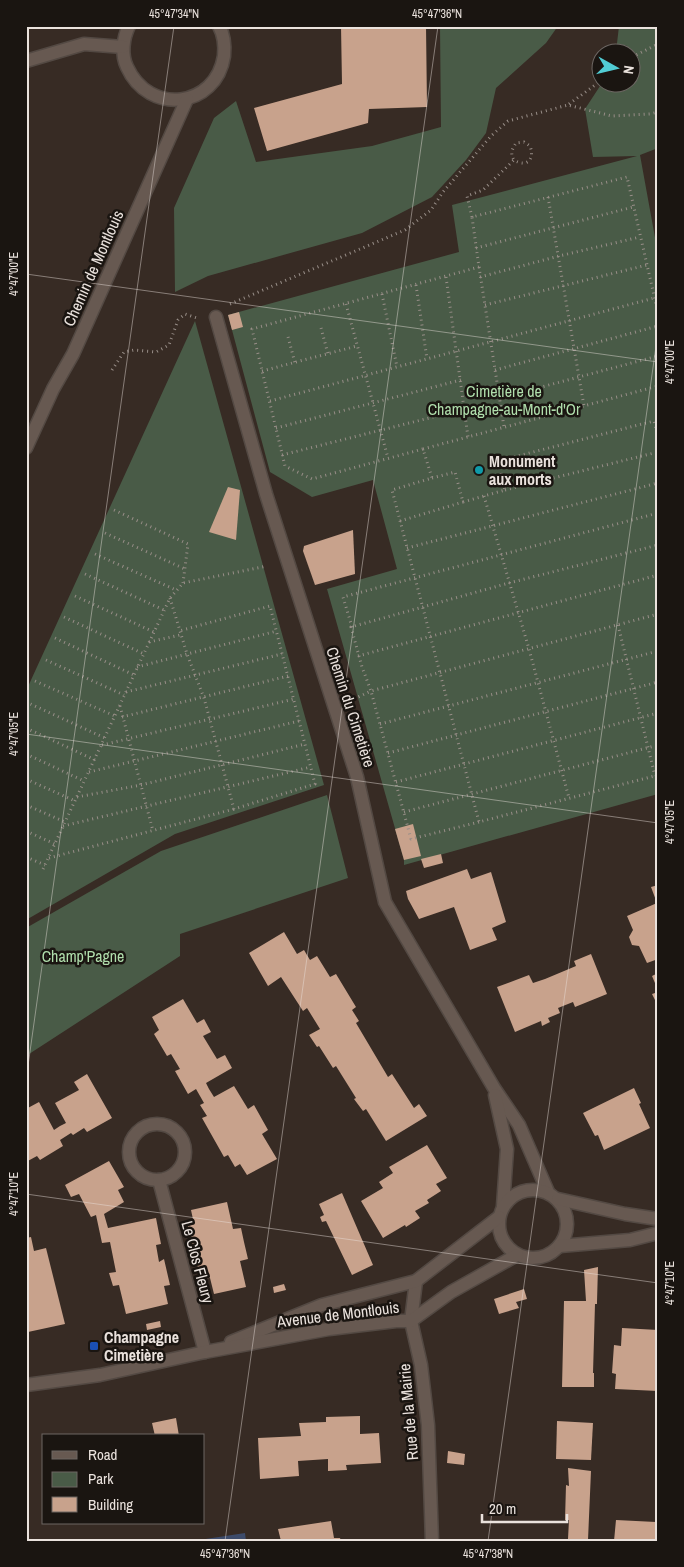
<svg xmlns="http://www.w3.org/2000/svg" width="684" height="1567" viewBox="0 0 684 1567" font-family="'Archivo Narrow',sans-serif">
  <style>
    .green { fill: #495b47 }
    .water { fill: #3d4b6a }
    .building { fill: #c8a28c }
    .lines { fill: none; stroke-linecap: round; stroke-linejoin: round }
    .lane-casing { stroke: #534943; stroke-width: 15 }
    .street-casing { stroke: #534943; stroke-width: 15 }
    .secondary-casing { stroke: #534943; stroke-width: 15 }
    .path { stroke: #988e88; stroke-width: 3; stroke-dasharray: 1 4; stroke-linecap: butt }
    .lane { stroke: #675951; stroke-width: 12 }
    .street { stroke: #675951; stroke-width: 12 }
    .secondary { stroke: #675951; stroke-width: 12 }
    .ticks { fill: none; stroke: #eae2dd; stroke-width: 1; stroke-opacity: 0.45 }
    .culture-dot { fill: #0f9aa8; stroke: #1a1511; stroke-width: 2 }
    .transit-dot { fill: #1a4fb4; stroke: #1a1511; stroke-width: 2 }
    .labels { text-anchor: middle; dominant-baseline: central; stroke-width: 5; stroke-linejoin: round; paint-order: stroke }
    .street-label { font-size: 16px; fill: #eae2dd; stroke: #1a1511 }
    .park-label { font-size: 16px; fill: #b0deac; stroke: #1a1511 }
    .poi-label { font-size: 16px; font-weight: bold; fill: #eae2dd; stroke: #1a1511; text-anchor: start }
    .neatline { fill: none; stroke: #eae2dd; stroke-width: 2 }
    .ticks-label { font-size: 12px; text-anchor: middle; fill: #eae2dd }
  </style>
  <rect width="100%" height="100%" fill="#372b24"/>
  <g class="green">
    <polygon points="440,26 558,26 546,43 496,88 486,133 466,160 432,197 362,233 208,276 175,292 174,208 214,118 236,101 256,162 372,146 441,127"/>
    <polygon points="619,26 658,26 658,148 640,155 658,254 658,794 404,865 404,860 327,589 397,569 373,480 312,497 270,472 228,315 459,252 452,205 637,156 593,157 585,109 602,83 632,82 632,52 616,52"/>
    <polygon points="195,321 324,785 175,834 26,920 26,691"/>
    <polygon points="327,795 348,878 180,934 180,956 26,1056 26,928 161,851"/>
  </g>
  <polygon class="water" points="245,1533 246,1541 199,1541 199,1540"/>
  <g class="building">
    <polygon points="341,26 426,26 427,107 369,109 368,123 267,151 254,108 342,84"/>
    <polygon points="239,312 243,327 232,330 228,315"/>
    <polygon points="228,487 240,490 236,540 209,532"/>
    <polygon points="353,530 355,574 315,585 303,551 304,546"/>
    <polygon points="413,824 421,856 404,860 395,829"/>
    <polygon points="441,854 443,863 424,868 421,859"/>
    <polygon points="467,869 471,879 491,872 506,922 492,928 497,940 470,950 454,907 419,919 408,899 406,891"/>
    <polygon points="658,885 658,959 647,963 639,946 632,945 629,937 633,930 627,916 657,903 651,887"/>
    <polygon points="284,932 297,954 304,950 310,960 317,956 330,977 336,974 356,1007 352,1010 359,1021 356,1023 388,1077 392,1074 414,1108 419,1104 427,1116 386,1141 366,1109 363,1111 354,1099 356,1098 336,1066 333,1068 319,1046 317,1047 309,1035 320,1029 307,1008 303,1011 281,977 268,986 249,953"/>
    <polygon points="591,954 607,994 575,1007 573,1002 558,1008 560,1013 548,1018 550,1022 542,1026 541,1021 515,1032 497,987 529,975 533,983 545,979 576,966 574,961"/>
    <polygon points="658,973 658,990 652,976"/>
    <polygon points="658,992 658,1006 652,994"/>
    <polygon points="183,999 197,1023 204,1019 211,1032 203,1036 217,1059 225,1055 232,1068 206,1083 209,1089 214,1097 234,1086 248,1109 254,1105 268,1130 262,1134 277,1159 247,1175 240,1164 235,1167 228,1155 224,1157 202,1118 207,1116 200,1105 204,1103 196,1089 188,1094 175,1071 180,1069 171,1054 167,1056 154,1034 159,1030 152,1017"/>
    <polygon points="87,1074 112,1118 87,1132 84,1128 73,1135 71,1133 60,1140 63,1146 40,1160 37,1156 26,1162 26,1118 29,1117 26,1109 39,1102 54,1130 60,1126 66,1123 55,1103 79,1090 74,1082"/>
    <polygon points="634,1088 641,1103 639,1104 650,1128 604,1150 598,1135 595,1136 583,1113"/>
    <polygon points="427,1145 447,1178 436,1184 441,1191 427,1200 429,1203 415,1211 420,1218 406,1227 405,1225 383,1238 361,1201 383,1188 379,1182 393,1173 389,1167"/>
    <polygon points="109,1161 124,1187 118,1190 124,1202 104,1214 108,1228 156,1218 161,1244 156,1245 159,1262 164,1259 170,1285 164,1286 168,1304 126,1314 119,1285 113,1286 109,1273 116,1272 110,1242 102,1243 96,1215 91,1217 79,1194 71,1197 65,1185"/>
    <polygon points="342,1193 373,1265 352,1275 326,1221 322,1222 320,1217 324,1215 319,1204"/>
    <polygon points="227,1202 233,1229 241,1228 244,1242 248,1259 240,1261 246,1287 214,1294 210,1278 201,1280 188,1226 194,1224 191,1210"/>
    <polygon points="31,1237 34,1251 46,1248 65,1324 28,1332 26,1324 26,1238"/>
    <polygon points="598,1267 597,1302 597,1304 595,1304 593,1373 594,1373 594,1387 562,1387 564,1301 586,1301 584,1270"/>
    <polygon points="284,1284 286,1290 274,1293 273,1287"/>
    <polygon points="524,1289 527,1299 516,1302 519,1308 499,1314 494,1299"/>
    <polygon points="160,1321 161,1327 147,1330 146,1324"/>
    <polygon points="622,1328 658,1330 658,1391 615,1389 616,1374 612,1373 614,1345 621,1346"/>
    <polygon points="360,1416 360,1434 379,1433 381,1463 346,1465 347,1470 328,1471 328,1459 298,1461 299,1476 260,1479 258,1438 301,1436 299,1423 326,1422 326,1417"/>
    <polygon points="176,1418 179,1436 155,1436 152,1423"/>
    <polygon points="557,1421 593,1423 591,1460 556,1459"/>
    <polygon points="448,1451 465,1454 464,1465 447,1463"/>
    <polygon points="568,1468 591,1471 588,1540 568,1539 569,1520 565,1520 566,1485 569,1486"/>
    <polygon points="616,1520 656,1522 655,1541 614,1541"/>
    <polygon points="331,1521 334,1538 340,1538 341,1541 281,1541 278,1529"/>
  </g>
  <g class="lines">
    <g class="lane-casing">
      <g id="lane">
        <circle cx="157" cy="1152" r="28"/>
        <polyline points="159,1180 205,1352"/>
      </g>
    </g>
    <g class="street-casing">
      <g id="street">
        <path d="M 129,26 C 123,38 121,55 127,67 C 149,116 216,108 224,56 C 225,46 224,35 219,26"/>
        <polyline points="26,61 84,44 123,47"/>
        <polyline points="216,317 266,494 357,777 385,902 494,1088 519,1125 548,1192"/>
        <polyline points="26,448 53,389 73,354 187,99"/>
        <polyline points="495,1095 507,1149 503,1206"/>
        <polyline points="416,1281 411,1321 421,1365 428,1425 432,1541"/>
      </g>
    </g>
    <g class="secondary-casing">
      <g id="secondary">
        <circle cx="533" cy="1224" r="34"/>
        <polyline points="558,1199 625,1214 658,1219"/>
        <polyline points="560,1246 630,1240 658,1233"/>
        <polyline points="231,1342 322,1305 416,1281 499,1217"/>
        <polyline points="26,1385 100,1375 205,1352 329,1329 396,1321 411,1321 451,1292 517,1255"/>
      </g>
    </g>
    <g class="path">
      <polyline points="632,57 658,44"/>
      <polyline points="569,104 602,80"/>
      <polyline points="548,197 584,406"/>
      <path d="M 472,217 L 467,196 L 483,190 L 514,160 C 527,168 535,159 530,146 L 524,142 L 516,143 C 512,149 510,154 514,160"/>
      <polyline points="476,248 633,207"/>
      <polyline points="479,267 504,427"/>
      <polyline points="446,277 468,437"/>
      <polyline points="480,277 559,256 640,237"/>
      <polyline points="416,285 427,359"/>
      <polyline points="382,294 397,367"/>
      <polyline points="230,304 405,230 431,210 443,192 491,136 508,121 568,105 612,116 650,114 658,112"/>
      <polyline points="346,304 388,458"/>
      <polyline points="485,305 647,265"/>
      <polyline points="658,313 627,177 472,217 479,267 252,329 285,466 312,479 423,449 432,478 392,490 479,822 658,775"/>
      <polyline points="321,328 328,354"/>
      <polyline points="288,337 295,363"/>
      <polyline points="112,370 124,352 134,350 156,352 169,345 178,320 185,314 197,318"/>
      <polyline points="495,370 658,326"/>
      <polyline points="262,371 357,346"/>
      <polyline points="500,398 658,356"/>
      <polyline points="270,401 654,298"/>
      <polyline points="658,420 654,421 658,435"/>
      <polyline points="276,428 461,380"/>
      <polyline points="423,449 658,386"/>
      <polyline points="282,455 465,409"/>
      <polyline points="432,478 455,472 463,502 505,490 498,461 654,421"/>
      <polyline points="505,490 658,452"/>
      <polyline points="484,496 529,649 569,798"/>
      <polyline points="114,510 188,544 183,583"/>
      <polyline points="400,521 463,502"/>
      <polyline points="105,533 185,569"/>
      <polyline points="407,548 658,483"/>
      <polyline points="95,554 176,590"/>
      <polyline points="85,574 164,610"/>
      <polyline points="75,596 154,632"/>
      <polyline points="170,598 187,654 204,698 234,809 315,784 270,606 179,631"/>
      <polyline points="64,617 144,654"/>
      <polyline points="618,625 655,776"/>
      <polyline points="352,627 343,597 658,513"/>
      <polyline points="55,638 134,675"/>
      <polyline points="149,642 180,635"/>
      <polyline points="358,656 658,575"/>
      <polyline points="46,660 124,695"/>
      <polyline points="137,667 277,631"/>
      <polyline points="35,681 115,716"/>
      <polyline points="126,692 282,654"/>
      <polyline points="354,699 371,691 362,667 351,627 509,583 658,545"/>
      <polyline points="26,702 105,738"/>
      <polyline points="120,706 153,831"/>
      <polyline points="122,717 288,676"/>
      <polyline points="380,724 658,651"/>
      <polyline points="26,728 95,760"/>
      <polyline points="102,745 294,699"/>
      <polyline points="388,753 658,682"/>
      <polyline points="26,754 84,781"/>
      <polyline points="89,772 299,721"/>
      <polyline points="26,779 75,801"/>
      <polyline points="396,782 658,713"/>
      <polyline points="77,797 141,785 305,744"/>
      <polyline points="26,805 65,822"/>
      <polyline points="404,812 658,745"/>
      <polyline points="479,822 411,839 371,691 658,614"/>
      <polyline points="63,826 311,767"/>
      <polyline points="26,831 55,844"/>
      <polyline points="26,857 45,865"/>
      <polyline points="49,858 234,809"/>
      <polyline points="43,869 170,598 183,583 267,566"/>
    </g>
    <use href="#lane" class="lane"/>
    <use href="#street" class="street"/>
    <use href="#secondary" class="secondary"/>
  </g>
  <path class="ticks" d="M 26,274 L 658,362M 26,734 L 658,823M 26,1080 L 174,26M 26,1194 L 658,1283M 225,1541 L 438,26M 488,1541 L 658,332"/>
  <circle class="culture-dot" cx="479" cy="470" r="5"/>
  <rect class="transit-dot" x="89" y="1341" width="10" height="10" rx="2.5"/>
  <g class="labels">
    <g class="street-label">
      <text transform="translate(93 268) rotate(-66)">Chemin de Montlouis</text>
      <text transform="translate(351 707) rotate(72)">Chemin du Cimetière</text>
      <text transform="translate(198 1262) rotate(75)">Le Clos Fleury</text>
      <text transform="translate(338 1314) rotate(-7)">Avenue de Montlouis</text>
      <text transform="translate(408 1412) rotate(-95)">Rue de la Mairie</text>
    </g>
    <g class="park-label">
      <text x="504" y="391">Cimetière de<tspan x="504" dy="18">Champagne-au-Mont-d'Or</tspan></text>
      <text x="83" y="956">Champ'Pagne</text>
    </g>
    <g class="poi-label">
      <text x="489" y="461">Monument<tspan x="489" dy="18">aux morts</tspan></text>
      <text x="104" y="1337">Champagne<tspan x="104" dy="18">Cimetière</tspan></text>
    </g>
  </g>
  <rect width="684" height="1567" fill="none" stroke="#1a1511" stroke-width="55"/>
  <rect x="42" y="1434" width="162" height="90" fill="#1a1511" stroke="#6d6763"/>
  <rect x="52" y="1451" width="25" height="8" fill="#675951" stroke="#6d6763"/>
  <text x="88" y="1460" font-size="15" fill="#eae2dd">Road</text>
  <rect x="52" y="1472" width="25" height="15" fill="#495b47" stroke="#6d6763"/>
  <text x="88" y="1484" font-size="15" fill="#eae2dd">Park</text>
  <rect x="52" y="1497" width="25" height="15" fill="#c8a28c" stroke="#6d6763"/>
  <text x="88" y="1510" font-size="15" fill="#eae2dd">Building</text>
  <g transform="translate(616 68) rotate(98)"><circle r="24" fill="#1a1511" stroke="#6d6763"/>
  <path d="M0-4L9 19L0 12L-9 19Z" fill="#51ccd4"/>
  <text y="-8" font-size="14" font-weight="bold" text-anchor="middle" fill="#eae2dd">N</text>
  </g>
  <path d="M482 1514v8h85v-8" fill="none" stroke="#eae2dd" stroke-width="2.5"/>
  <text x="489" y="1514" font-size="15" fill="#eae2dd" stroke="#1a1511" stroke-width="4" paint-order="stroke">20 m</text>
  <rect x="28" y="28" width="628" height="1512" class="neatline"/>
  <g class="ticks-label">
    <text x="174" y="18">45°47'34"N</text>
    <text x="437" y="18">45°47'36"N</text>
    <text transform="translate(14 274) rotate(-90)" y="4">4°47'00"E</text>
    <text transform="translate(670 362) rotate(-90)" y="4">4°47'00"E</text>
    <text transform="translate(14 734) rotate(-90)" y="4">4°47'05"E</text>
    <text transform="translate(670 822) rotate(-90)" y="4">4°47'05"E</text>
    <text transform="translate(14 1194) rotate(-90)" y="4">4°47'10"E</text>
    <text transform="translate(670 1283) rotate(-90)" y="4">4°47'10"E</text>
    <text x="225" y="1558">45°47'36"N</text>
    <text x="488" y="1558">45°47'38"N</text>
  </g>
</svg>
